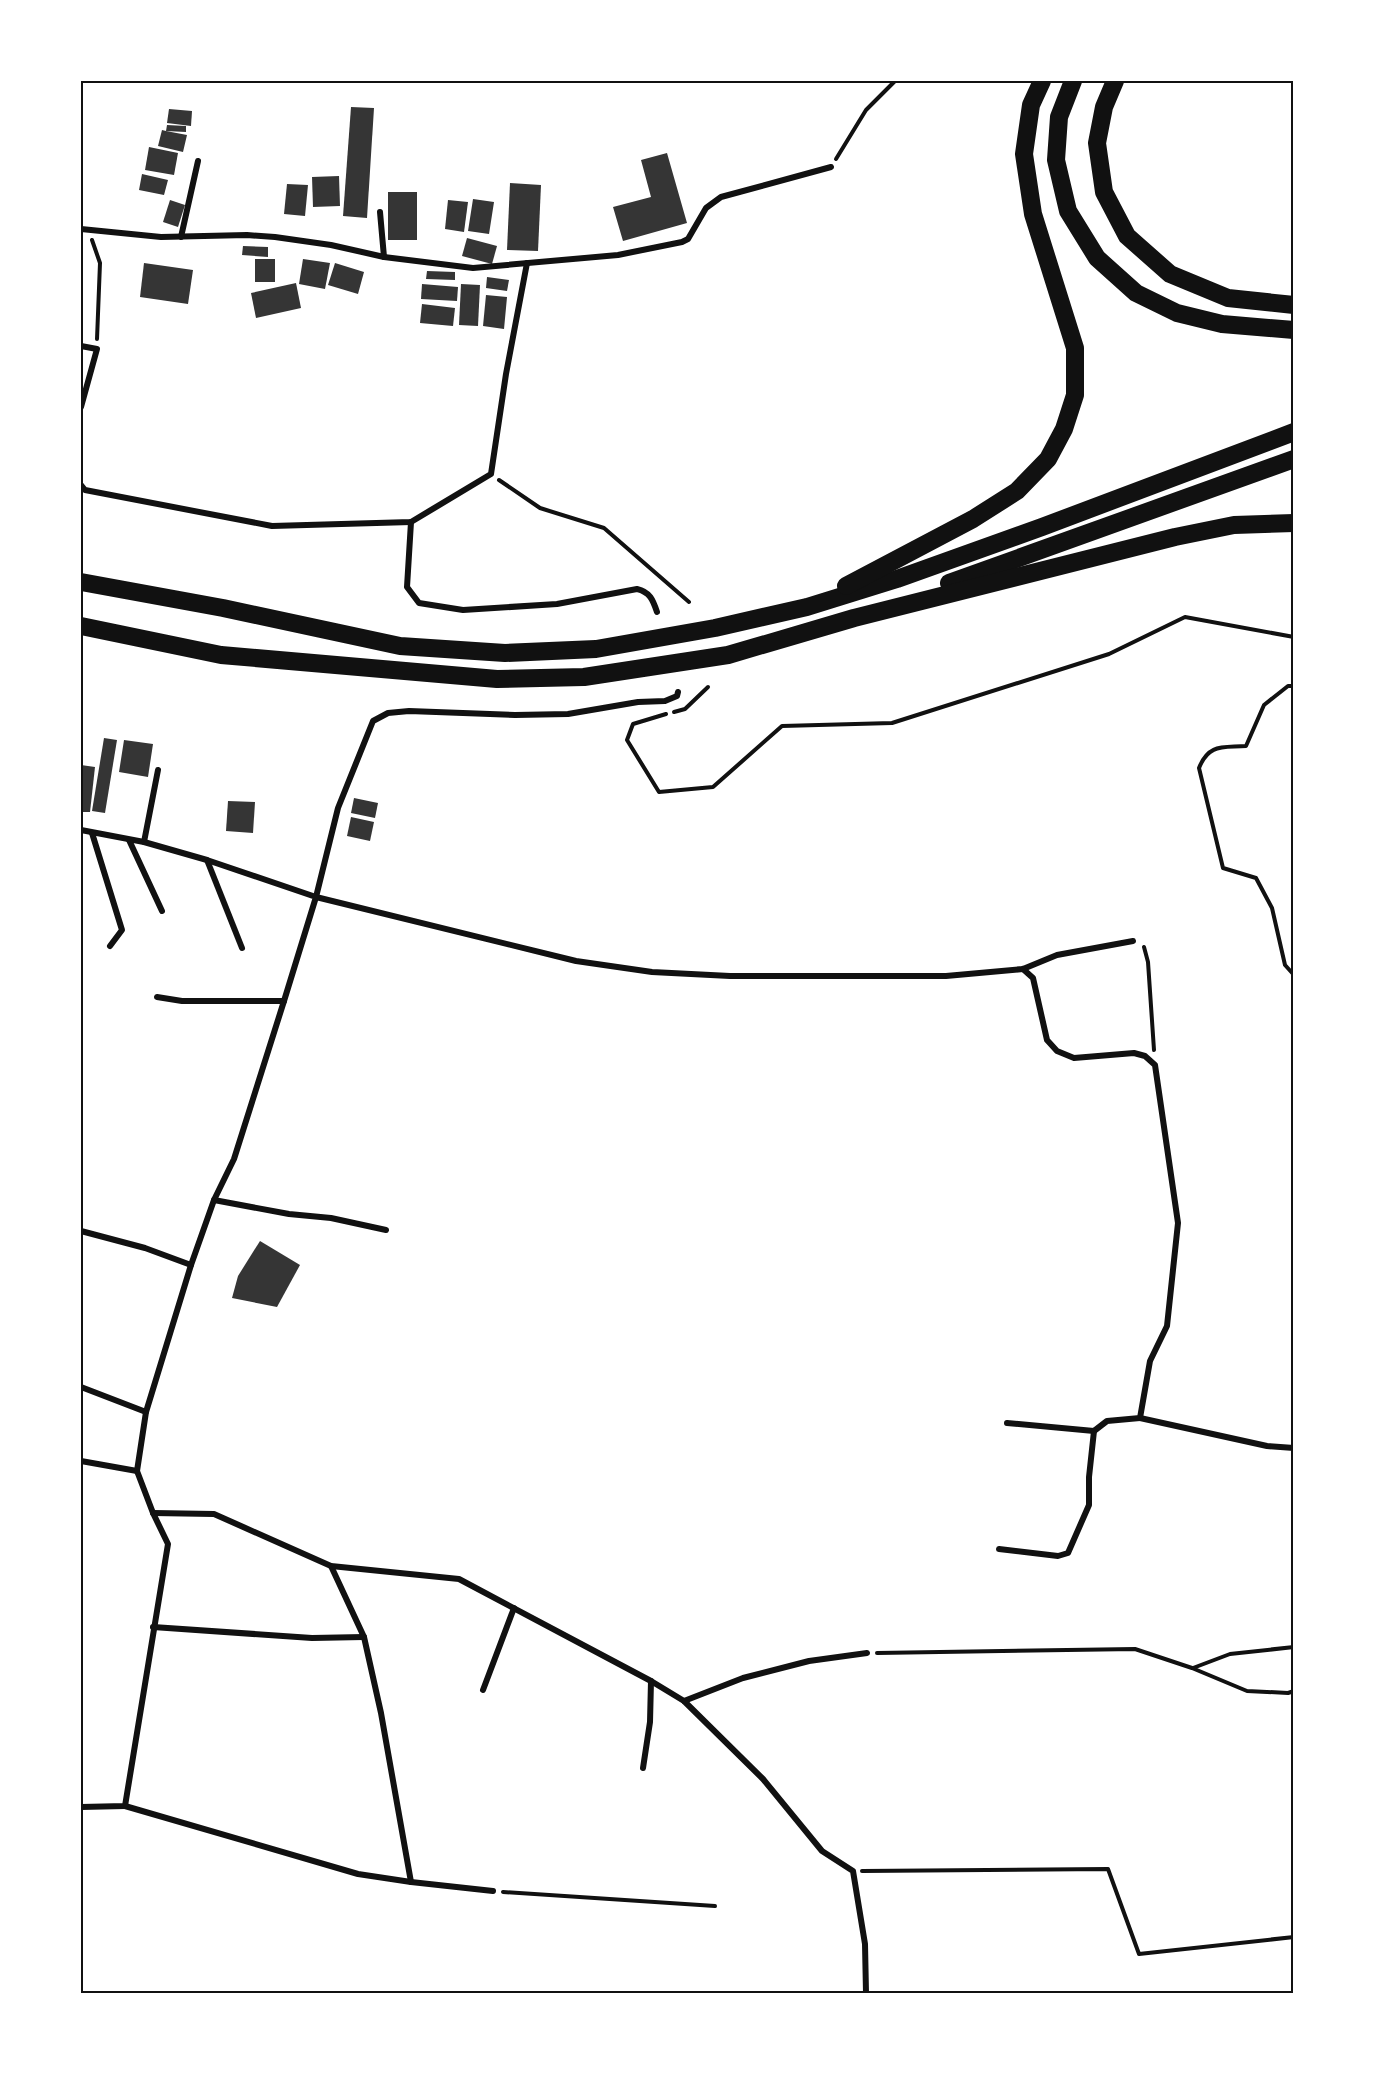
<svg xmlns="http://www.w3.org/2000/svg" width="1375" height="2074" viewBox="0 0 1375 2074" font-family="Overpass,sans-serif">
  <style>
    .building { fill: #353535 }
    .lines { fill: none; stroke-linecap: round; stroke-linejoin: round }
    .path { stroke: #111; stroke-width: 4 }
    .minor { stroke: #111; stroke-width: 6 }
    .motorway { stroke: #111; stroke-width: 18 }
    .neatline { fill: none; stroke: #111; stroke-width: 2 }
  </style>
  <rect width="100%" height="100%" fill="#fff"/>
  <g class="building">
    <polygon points="351,107 374,108 367,218 343,216"/>
    <polygon points="169,109 192,111 191,126 167,123"/>
    <polygon points="167,125 186,126 186,132 166,131 187,135 183,152 158,146 162,130 166,131"/>
    <polygon points="149,147 178,153 174,175 145,170"/>
    <polygon points="667,153 687,223 623,241 613,207 651,197 641,160"/>
    <polygon points="142,174 168,180 164,195 139,190"/>
    <polygon points="339,176 340,206 313,207 312,177"/>
    <polygon points="510,183 541,185 538,251 507,250"/>
    <polygon points="287,184 308,185 305,216 284,214"/>
    <rect x="388" y="192" width="29" height="48"/>
    <polygon points="473,199 494,202 489,234 468,231"/>
    <polygon points="170,200 185,205 178,227 163,222"/>
    <polygon points="448,200 468,202 464,232 445,229"/>
    <polygon points="467,238 497,246 492,264 462,256"/>
    <polygon points="243,246 268,247 268,257 242,255"/>
    <rect x="255" y="259" width="20" height="23"/>
    <polygon points="303,259 330,263 325,289 299,284"/>
    <polygon points="144,263 193,270 188,304 140,297"/>
    <polygon points="335,263 364,272 358,294 328,285"/>
    <polygon points="427,271 455,272 455,280 426,279"/>
    <polygon points="487,277 509,280 507,291 486,288"/>
    <polygon points="296,283 301,308 256,318 251,293"/>
    <polygon points="422,284 458,287 457,301 421,299"/>
    <polygon points="461,284 480,285 478,326 459,325"/>
    <polygon points="486,295 507,297 504,329 483,326"/>
    <polygon points="422,304 455,308 453,326 420,323"/>
    <polygon points="104,738 117,740 105,813 92,811"/>
    <polygon points="124,740 153,744 148,777 119,772"/>
    <polygon points="81,765 95,767 90,812 81,812"/>
    <polygon points="354,798 378,803 375,818 351,813"/>
    <polygon points="228,801 255,802 253,833 226,831"/>
    <polygon points="351,817 374,822 370,841 347,836"/>
    <polygon points="260,1241 300,1265 277,1307 232,1298 238,1276"/>
  </g>
  <g class="lines">
    <g class="path">
      <polyline points="836,159 866,110 895,81"/>
      <polyline points="92,240 100,263 97,339"/>
      <polyline points="499,480 540,508 604,528 689,602"/>
      <path d="M 1294,686 L 1288,686 L 1264,705 L 1246,746 C 1223,748 1209,743 1199,768 L 1223,868 L 1256,878 L 1272,908 L 1285,965 L 1294,975"/>
      <polyline points="674,712 685,709 708,687"/>
      <polyline points="666,714 633,724 627,740 659,792 713,787 782,726 892,723 1109,654 1185,617 1294,637"/>
      <polyline points="1144,947 1148,962 1154,1050"/>
      <polyline points="877,1653 1135,1649 1192,1668 1247,1691 1288,1693 1294,1691"/>
      <polyline points="1193,1668 1230,1654 1294,1647"/>
      <polyline points="862,1871 1108,1869 1139,1954 1294,1937"/>
      <polyline points="503,1892 715,1906"/>
    </g>
    <g class="minor">
      <polyline points="380,212 384,257"/>
      <polyline points="81,229 161,237 247,235 275,237 331,245 384,257 473,268 618,255 682,242 688,239 706,208 721,197 831,167"/>
      <polyline points="181,237 198,161"/>
      <polyline points="81,346 97,349 81,407"/>
      <polyline points="81,485 85,490 272,526 411,522 491,474 506,374 527,263"/>
      <path d="M 411,522 L 407,587 L 419,603 L 463,610 L 557,604 L 637,589 C 650,592 653,600 657,612"/>
      <polyline points="678,692 677,696 665,701 638,702 568,714 515,715 409,711 388,713 373,721 338,808 316,897 576,961 652,972 730,976 946,976 1023,969 1057,955 1133,941"/>
      <polyline points="81,830 144,842 158,770"/>
      <polyline points="92,833 122,930 110,946"/>
      <polyline points="129,840 162,911"/>
      <polyline points="207,860 242,948"/>
      <polyline points="157,997 182,1001 284,1001"/>
      <polyline points="214,1200 289,1214 331,1218 386,1230"/>
      <polyline points="81,1231 145,1248 191,1265"/>
      <polyline points="81,1387 146,1412"/>
      <polyline points="1140,1418 1267,1446 1294,1448"/>
      <polyline points="1007,1423 1094,1431 1107,1421 1140,1418 1150,1361 1167,1326 1178,1223 1155,1065 1145,1056 1134,1053 1074,1058 1057,1051 1047,1040 1033,978 1023,969"/>
      <polyline points="81,1461 137,1471"/>
      <polyline points="153,1513 214,1514 331,1566 459,1579 651,1681 684,1701 763,1779 822,1851 853,1871 865,1944 866,1993"/>
      <polyline points="999,1549 1058,1556 1068,1553 1089,1505 1089,1477 1094,1431"/>
      <polyline points="331,1566 364,1637 381,1713 411,1882"/>
      <polyline points="153,1627 312,1638 364,1637"/>
      <polyline points="483,1690 514,1608"/>
      <polyline points="684,1701 743,1678 809,1661 867,1653"/>
      <polyline points="643,1768 650,1722 651,1681"/>
      <polyline points="125,1806 358,1874 411,1882 493,1891"/>
      <polyline points="81,1807 125,1806 168,1544 153,1513 137,1471 146,1412 191,1265 214,1200 234,1159 284,1001 316,897 207,860 144,842"/>
    </g>
    <g class="motorway">
      <polyline points="1073,81 1059,117 1056,160 1068,211 1097,258 1136,293 1177,313 1222,324 1294,330"/>
      <polyline points="1115,81 1104,107 1097,143 1104,192 1127,236 1170,274 1228,298 1294,305"/>
      <polyline points="81,582 223,608 400,646 505,653 596,649 715,628 807,607 897,579 1042,527 1294,432"/>
      <polyline points="949,583 1294,459"/>
      <polyline points="846,586 973,519 1017,491 1048,459 1064,429 1075,395 1075,348 1033,214 1024,154 1031,105 1042,81"/>
      <polyline points="81,626 221,655 497,679 584,677 728,655 854,618 1175,537 1234,525 1294,523"/>
    </g>
  </g>
  <rect width="1375" height="2074" fill="none" stroke="#ffffff" stroke-width="165"/>
  <rect x="82" y="82" width="1210" height="1910" class="neatline"/>
</svg>
